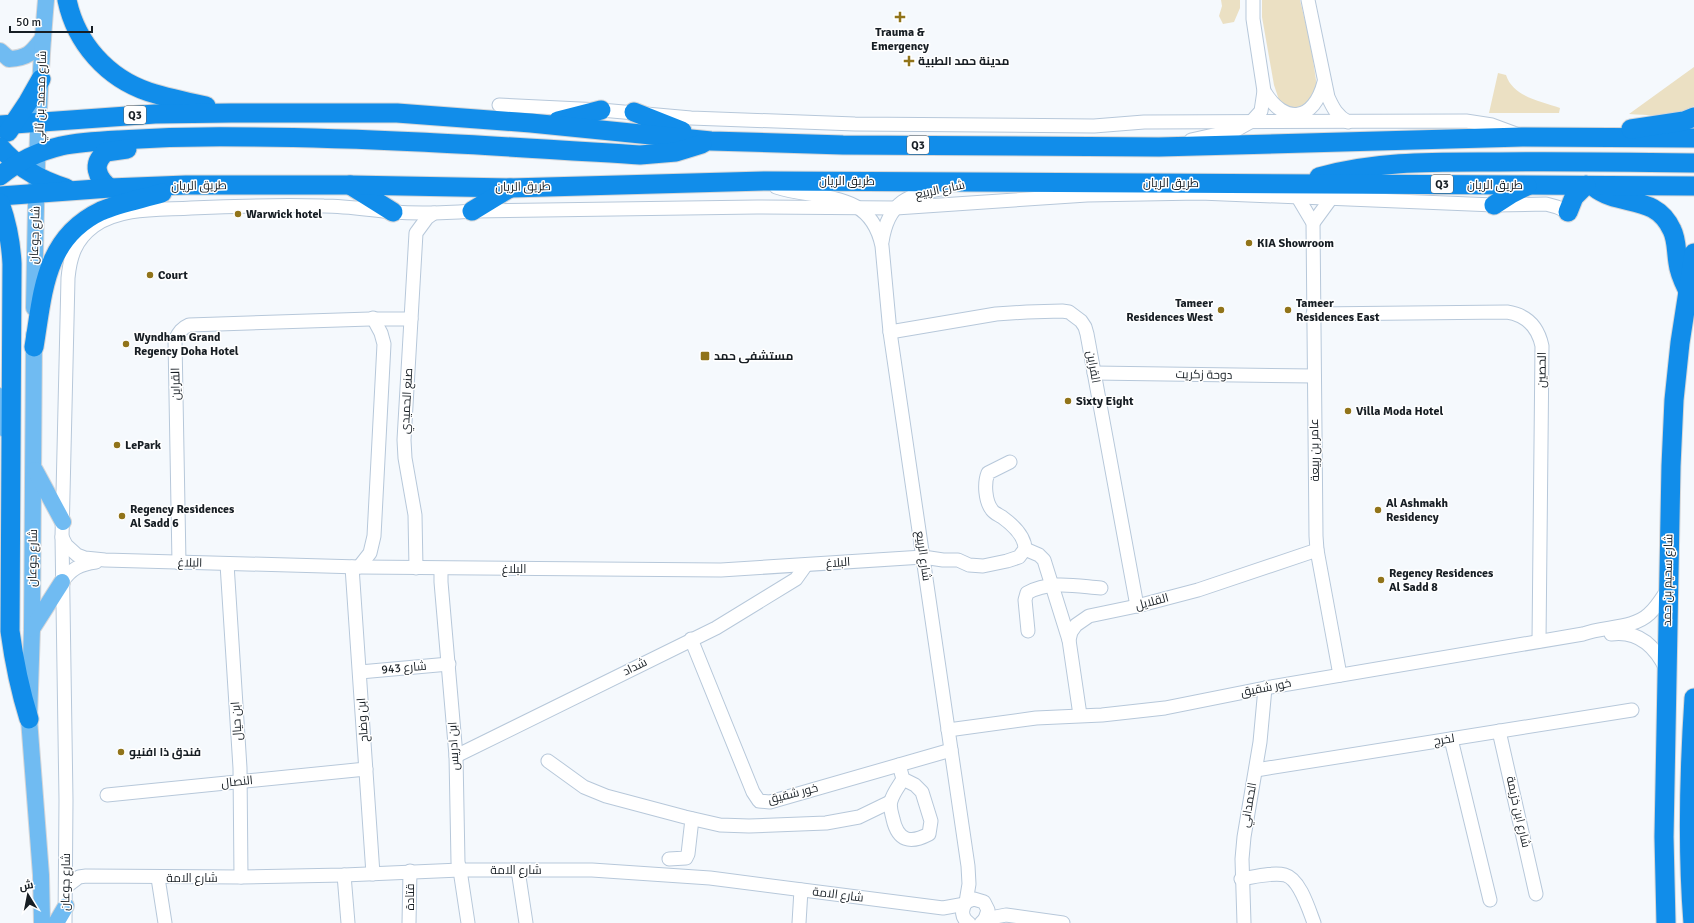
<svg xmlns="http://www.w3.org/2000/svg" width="1694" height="923" viewBox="0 0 1694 923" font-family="Signika,Cairo,sans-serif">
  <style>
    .green { fill: #ebe0c3 }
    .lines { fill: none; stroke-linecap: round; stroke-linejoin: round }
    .minor-casing { stroke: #b7c8da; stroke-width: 15 }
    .major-casing { stroke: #d5d6d8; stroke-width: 18 }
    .highway-casing { stroke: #d5d6d8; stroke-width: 21 }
    .minor { stroke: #fff; stroke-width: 13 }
    .major { stroke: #70bbf2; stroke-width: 16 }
    .highway { stroke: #118dea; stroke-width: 19 }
    .poi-dot { fill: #91741a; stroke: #fff; stroke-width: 1.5 }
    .labels { text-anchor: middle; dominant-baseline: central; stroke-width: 3; stroke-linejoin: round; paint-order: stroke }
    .shield { fill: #fff; stroke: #5d6266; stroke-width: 1 }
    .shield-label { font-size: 11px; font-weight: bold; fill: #171e24 }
    .poi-label { font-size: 12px; font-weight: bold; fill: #171e24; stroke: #fff; text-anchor: start }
    .street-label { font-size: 12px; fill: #171e24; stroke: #fff }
  </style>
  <rect width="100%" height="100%" fill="#f5f9fd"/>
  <g class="green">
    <polygon points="1221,0 1240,0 1240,8 1234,22 1223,24 1219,16 1222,6"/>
    <polygon points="1262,0 1300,0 1311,46 1317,87 1308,104 1298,107 1287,107 1279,100 1274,85 1262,17"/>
    <path d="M 1694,67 L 1694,106 C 1675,119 1651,115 1629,114 Z"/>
    <path d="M 1498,73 L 1506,75 C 1513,97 1541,101 1560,108 L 1559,113 L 1489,113 Z"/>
  </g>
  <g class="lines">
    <g class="minor-casing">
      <g id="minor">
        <path d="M 1308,0 L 1328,97 C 1333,108 1337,116 1348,122"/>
        <path d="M 1264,91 C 1285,126 1314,121 1324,82"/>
        <polyline points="499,105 601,110 691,118 855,124 1094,126 1144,122 1466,121 1492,125 1519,135"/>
        <polyline points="1191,140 1236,130 1252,121 1261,111 1264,91 1253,19 1253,0"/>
        <path d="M 776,187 C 818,201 870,188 882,246 L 890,332 L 968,866 L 969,884 L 966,902"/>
        <polyline points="1297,196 1313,223 1316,536 1317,550 1340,675"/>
        <polyline points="1313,223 1332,197"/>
        <path d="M 882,242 C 888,201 909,194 946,188"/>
        <path d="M 1313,314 L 1507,312 C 1527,315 1538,327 1542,346 L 1539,641"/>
        <polyline points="890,332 996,314 1027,312 1062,311 1069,312 1081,321 1085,327 1087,334 1137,606"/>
        <polyline points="1094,373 1314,376"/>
        <path d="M 62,537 L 66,545 L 77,555 L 85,558 L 105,560 L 359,567 L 721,570 L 923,557 L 943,560 L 958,560 L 969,565 L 983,566 L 1007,561 L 1019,557 L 1025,549 C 1025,536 1013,525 1002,517 C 999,515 994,513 992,510 C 985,501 984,483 988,473 L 1010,462"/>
        <polyline points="1025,549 1039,555 1044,560 1069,640"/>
        <path d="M 179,563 L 175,340 C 179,332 182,328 189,325 L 370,319 L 411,319"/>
        <polyline points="227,564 240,768 241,877"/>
        <polyline points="352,567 373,874"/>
        <polyline points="359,567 370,553 374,536 384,344 381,333 373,318"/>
        <polyline points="416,568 415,515 405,458 404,440 416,233 427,218 434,213"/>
        <polyline points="441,569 441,582 456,756 458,862 460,870 468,923"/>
        <path d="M 62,582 C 71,569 80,564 96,562"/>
        <path d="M 1028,631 L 1025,600 L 1027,593 C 1050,580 1076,586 1101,588"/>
        <path d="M 1611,634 C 1638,630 1655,646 1666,669"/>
        <polyline points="691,639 753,792 759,801 770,802 951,750"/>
        <polyline points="360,672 449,664"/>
        <polyline points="1080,715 1069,640 1071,632 1076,625 1089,616 1137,606 1198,590 1317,550"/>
        <path d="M 948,730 L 1036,718 L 1102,715 L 1165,708 L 1265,688 L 1583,634 C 1604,626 1633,629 1649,614 C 1657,607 1662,598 1668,589"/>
        <polyline points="1499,731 1536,894"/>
        <polyline points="1451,739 1490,900"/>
        <polyline points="456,756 716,628 796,579 806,565"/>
        <polyline points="548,761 584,787 606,796 685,817 720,825 749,826 826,823 859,817 890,802"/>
        <path d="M 899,765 L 903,779 L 915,785 L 922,792 L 931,821 L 929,834 C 910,844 898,841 893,819 C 892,814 889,807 891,801 C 893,793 899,786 903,779"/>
        <polyline points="1256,770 1632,710"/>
        <polyline points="107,795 366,769"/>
        <polyline points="669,859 686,858 688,854 692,819"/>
        <polyline points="518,870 526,923"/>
        <polyline points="344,875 348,923"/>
        <polyline points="158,878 165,923"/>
        <path d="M 1241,879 C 1254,877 1273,872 1285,875 C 1300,879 1309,910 1314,923"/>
        <polyline points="67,886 79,877 86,876 241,877 344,875 460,870 592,870 710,878 943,908 965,904"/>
        <polyline points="985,919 1006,915 1063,923"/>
        <path d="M 65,923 L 66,800 L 62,537 L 68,278 C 70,257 75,240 94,226 C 121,207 159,210 191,208 C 235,206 279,205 324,206 C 347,206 370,210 393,212 C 419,214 446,213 472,211 L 757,207 L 896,208 L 1087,195 L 1200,193 L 1494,205 L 1546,204 L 1557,207 L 1568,212"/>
        <polyline points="409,923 410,871"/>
        <polyline points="799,923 801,890"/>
        <path d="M 969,923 C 961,918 961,910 966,902 L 974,899 L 984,902 L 988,910 L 985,919 L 981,923"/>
        <polyline points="1244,923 1242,859 1244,837 1260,742 1265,688"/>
      </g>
    </g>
    <g class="major-casing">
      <g id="major">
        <path d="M 0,51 L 9,59 C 29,58 32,52 43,38"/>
        <path d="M 34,308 C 36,205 37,102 46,0"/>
        <polyline points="34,335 32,629 29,719 41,875 42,923"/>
        <polyline points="0,396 5,429"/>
        <polyline points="35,470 63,522"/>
        <polyline points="32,629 62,582"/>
        <polyline points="56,923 66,906"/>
      </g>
    </g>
    <g class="highway-casing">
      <g id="highway">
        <path d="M 67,0 C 76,43 107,78 149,92 C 168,98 187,102 206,106"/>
        <polyline points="634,112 682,131"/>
        <polyline points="558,121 601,110"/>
        <polyline points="0,125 155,114 231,113 397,113 531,123 711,141 843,145 1159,147 1522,137 1694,138"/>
        <polyline points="1631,129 1684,121 1694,117"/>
        <polyline points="8,132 28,102 41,79"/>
        <path d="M 0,147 C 18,168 40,180 66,188"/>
        <path d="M 0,176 C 17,162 40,151 61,146 C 80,142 100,141 119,140 C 164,137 208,136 253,137 C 382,138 511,147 640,155 L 676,152 L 702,144"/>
        <path d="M 1319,177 C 1375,161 1433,162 1491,162 C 1558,161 1626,162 1694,163"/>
        <polyline points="350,185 393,212"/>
        <path d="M 1594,187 C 1620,208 1655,193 1672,230 C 1677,240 1676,251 1678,263 C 1679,272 1683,281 1687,289"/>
        <path d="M 110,188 C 97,178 91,164 106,152 L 127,149"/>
        <polyline points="0,196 110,188 186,185 350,185 510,188 766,181 1694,186"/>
        <path d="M 0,203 C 7,223 11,242 12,264 L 10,631 C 14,661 20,690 29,719"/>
        <polyline points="1494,205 1511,194 1527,186"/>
        <polyline points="472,211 510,188"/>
        <polyline points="1568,212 1574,197 1586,185"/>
        <path d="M 34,347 C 43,293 44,238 101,211 C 119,203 142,199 162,193"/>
        <polyline points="1666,923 1664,837 1671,466 1674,400 1680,343 1694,253"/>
        <path d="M 1693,923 C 1687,848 1689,773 1694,698"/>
      </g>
    </g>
    <use href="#minor" class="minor"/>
    <use href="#major" class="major"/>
    <use href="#highway" class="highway"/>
  </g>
  <g class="poi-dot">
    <path d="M898 11h4v4h4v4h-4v4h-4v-4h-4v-4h4z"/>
    <path d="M907 55h4v4h4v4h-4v4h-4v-4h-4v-4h4z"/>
    <circle cx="238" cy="214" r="4"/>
    <circle cx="1249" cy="243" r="4"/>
    <circle cx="150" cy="275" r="4"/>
    <circle cx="1221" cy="310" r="4"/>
    <circle cx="1288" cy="310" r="4"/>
    <circle cx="126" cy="344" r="4"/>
    <rect x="700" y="351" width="10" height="10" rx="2"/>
    <circle cx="1068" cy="401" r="4"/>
    <circle cx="1348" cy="411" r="4"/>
    <circle cx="117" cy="445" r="4"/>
    <circle cx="1378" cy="510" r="4"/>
    <circle cx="122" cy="516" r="4"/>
    <circle cx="1381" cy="580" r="4"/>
    <circle cx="121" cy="752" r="4"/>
  </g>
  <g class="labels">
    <g class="shield">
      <rect x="124" y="106" width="22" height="18" rx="3"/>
      <rect x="907" y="136" width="22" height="18" rx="3"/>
      <rect x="1431" y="175" width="22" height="18" rx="3"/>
    </g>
    <g class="shield-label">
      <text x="135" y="115">Q3</text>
      <text x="918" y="145">Q3</text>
      <text x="1442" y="184">Q3</text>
    </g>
    <g class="poi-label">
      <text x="900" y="32" text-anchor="middle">Trauma &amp;<tspan x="900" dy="14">Emergency</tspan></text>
      <text x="918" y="61">مدينة حمد الطبية</text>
      <text x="246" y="214">Warwick hotel</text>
      <text x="1257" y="243">KIA Showroom</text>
      <text x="158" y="275">Court</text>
      <text x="1213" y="303" text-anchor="end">Tameer<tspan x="1213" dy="14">Residences West</tspan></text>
      <text x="1296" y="303">Tameer<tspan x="1296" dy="14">Residences East</tspan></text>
      <text x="134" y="337">Wyndham Grand<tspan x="134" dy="14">Regency Doha Hotel</tspan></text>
      <text x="714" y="356">مستشفى حمد</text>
      <text x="1076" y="401">Sixty Eight</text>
      <text x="1356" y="411">Villa Moda Hotel</text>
      <text x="125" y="445">LePark</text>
      <text x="1386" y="503">Al Ashmakh<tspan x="1386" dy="14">Residency</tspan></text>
      <text x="130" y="509">Regency Residences<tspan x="130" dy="14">Al Sadd 6</tspan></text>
      <text x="1389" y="573">Regency Residences<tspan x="1389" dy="14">Al Sadd 8</tspan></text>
      <text x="129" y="752">فندق ذا افنيو</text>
    </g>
    <g class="street-label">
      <text transform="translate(41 97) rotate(-88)">شارع محمد بن ثاني</text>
      <text x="847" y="181">طريق الريان</text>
      <text x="1171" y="183">طريق الريان</text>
      <text x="1495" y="185">طريق الريان</text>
      <text transform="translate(199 186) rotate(-1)">طريق الريان</text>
      <text transform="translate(523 187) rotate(-1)">طريق الريان</text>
      <text transform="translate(940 190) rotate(-12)">شارع الربيع</text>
      <text transform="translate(35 235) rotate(-88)">شارع جوعان</text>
      <text transform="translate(1093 367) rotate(80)">القراين</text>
      <text transform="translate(1542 370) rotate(-89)">الحصين</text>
      <text transform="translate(1204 375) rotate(1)">دوحة زكريت</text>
      <text transform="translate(176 384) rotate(-91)">القراين</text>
      <text transform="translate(407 401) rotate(-87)">صنع الحميدي</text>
      <text transform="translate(1315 450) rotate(-91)">عامر بن ربيعة</text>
      <text transform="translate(923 556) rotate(82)">شارع الربيع</text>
      <text transform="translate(33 558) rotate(-89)">شارع جوعان</text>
      <text transform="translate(190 563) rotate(1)">البلاغ</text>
      <text transform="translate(838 563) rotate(-4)">البلاغ</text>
      <text x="514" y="569">البلاغ</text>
      <text transform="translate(1668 580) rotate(-89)">شارع سحيم بن حمد</text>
      <text transform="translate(1152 602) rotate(-15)">القلايل</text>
      <text transform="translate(635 667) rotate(-26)">شداد</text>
      <text transform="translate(404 668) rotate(-5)">شارع 943</text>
      <text transform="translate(1266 688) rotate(-11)">خور شقيق</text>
      <text transform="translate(363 720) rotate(-94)">ابن وضاح</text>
      <text transform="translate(237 721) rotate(-94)">ابن حيال</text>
      <text transform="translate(1444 740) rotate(-9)">لخرج</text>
      <text transform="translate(454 746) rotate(-93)">ابن ادريس</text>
      <text transform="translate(237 782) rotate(-6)">النصال</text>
      <text transform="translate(793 794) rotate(-14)">خور شقيق</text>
      <text transform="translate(1249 805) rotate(-80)">الحمداني</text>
      <text transform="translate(1518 812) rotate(77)">شارع ابن خزيمة</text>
      <text x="516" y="870">شارع الامة</text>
      <text x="192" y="878">شارع الامة</text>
      <text transform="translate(66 882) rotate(-89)">شارع جوعان</text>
      <text transform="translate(838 895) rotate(7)">شارع الامة</text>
      <text transform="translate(410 897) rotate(-90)">قتادة</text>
    </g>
  </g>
  <g transform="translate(28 895) rotate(350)" stroke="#ffffff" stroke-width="3" paint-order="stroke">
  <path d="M0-3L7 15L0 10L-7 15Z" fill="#171e24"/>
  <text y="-6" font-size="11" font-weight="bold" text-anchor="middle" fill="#171e24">ش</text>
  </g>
  <path d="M10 26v6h82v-6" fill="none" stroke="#171e24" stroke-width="2"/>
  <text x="16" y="26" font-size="12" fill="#171e24" stroke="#ffffff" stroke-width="3" paint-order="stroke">50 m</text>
</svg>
